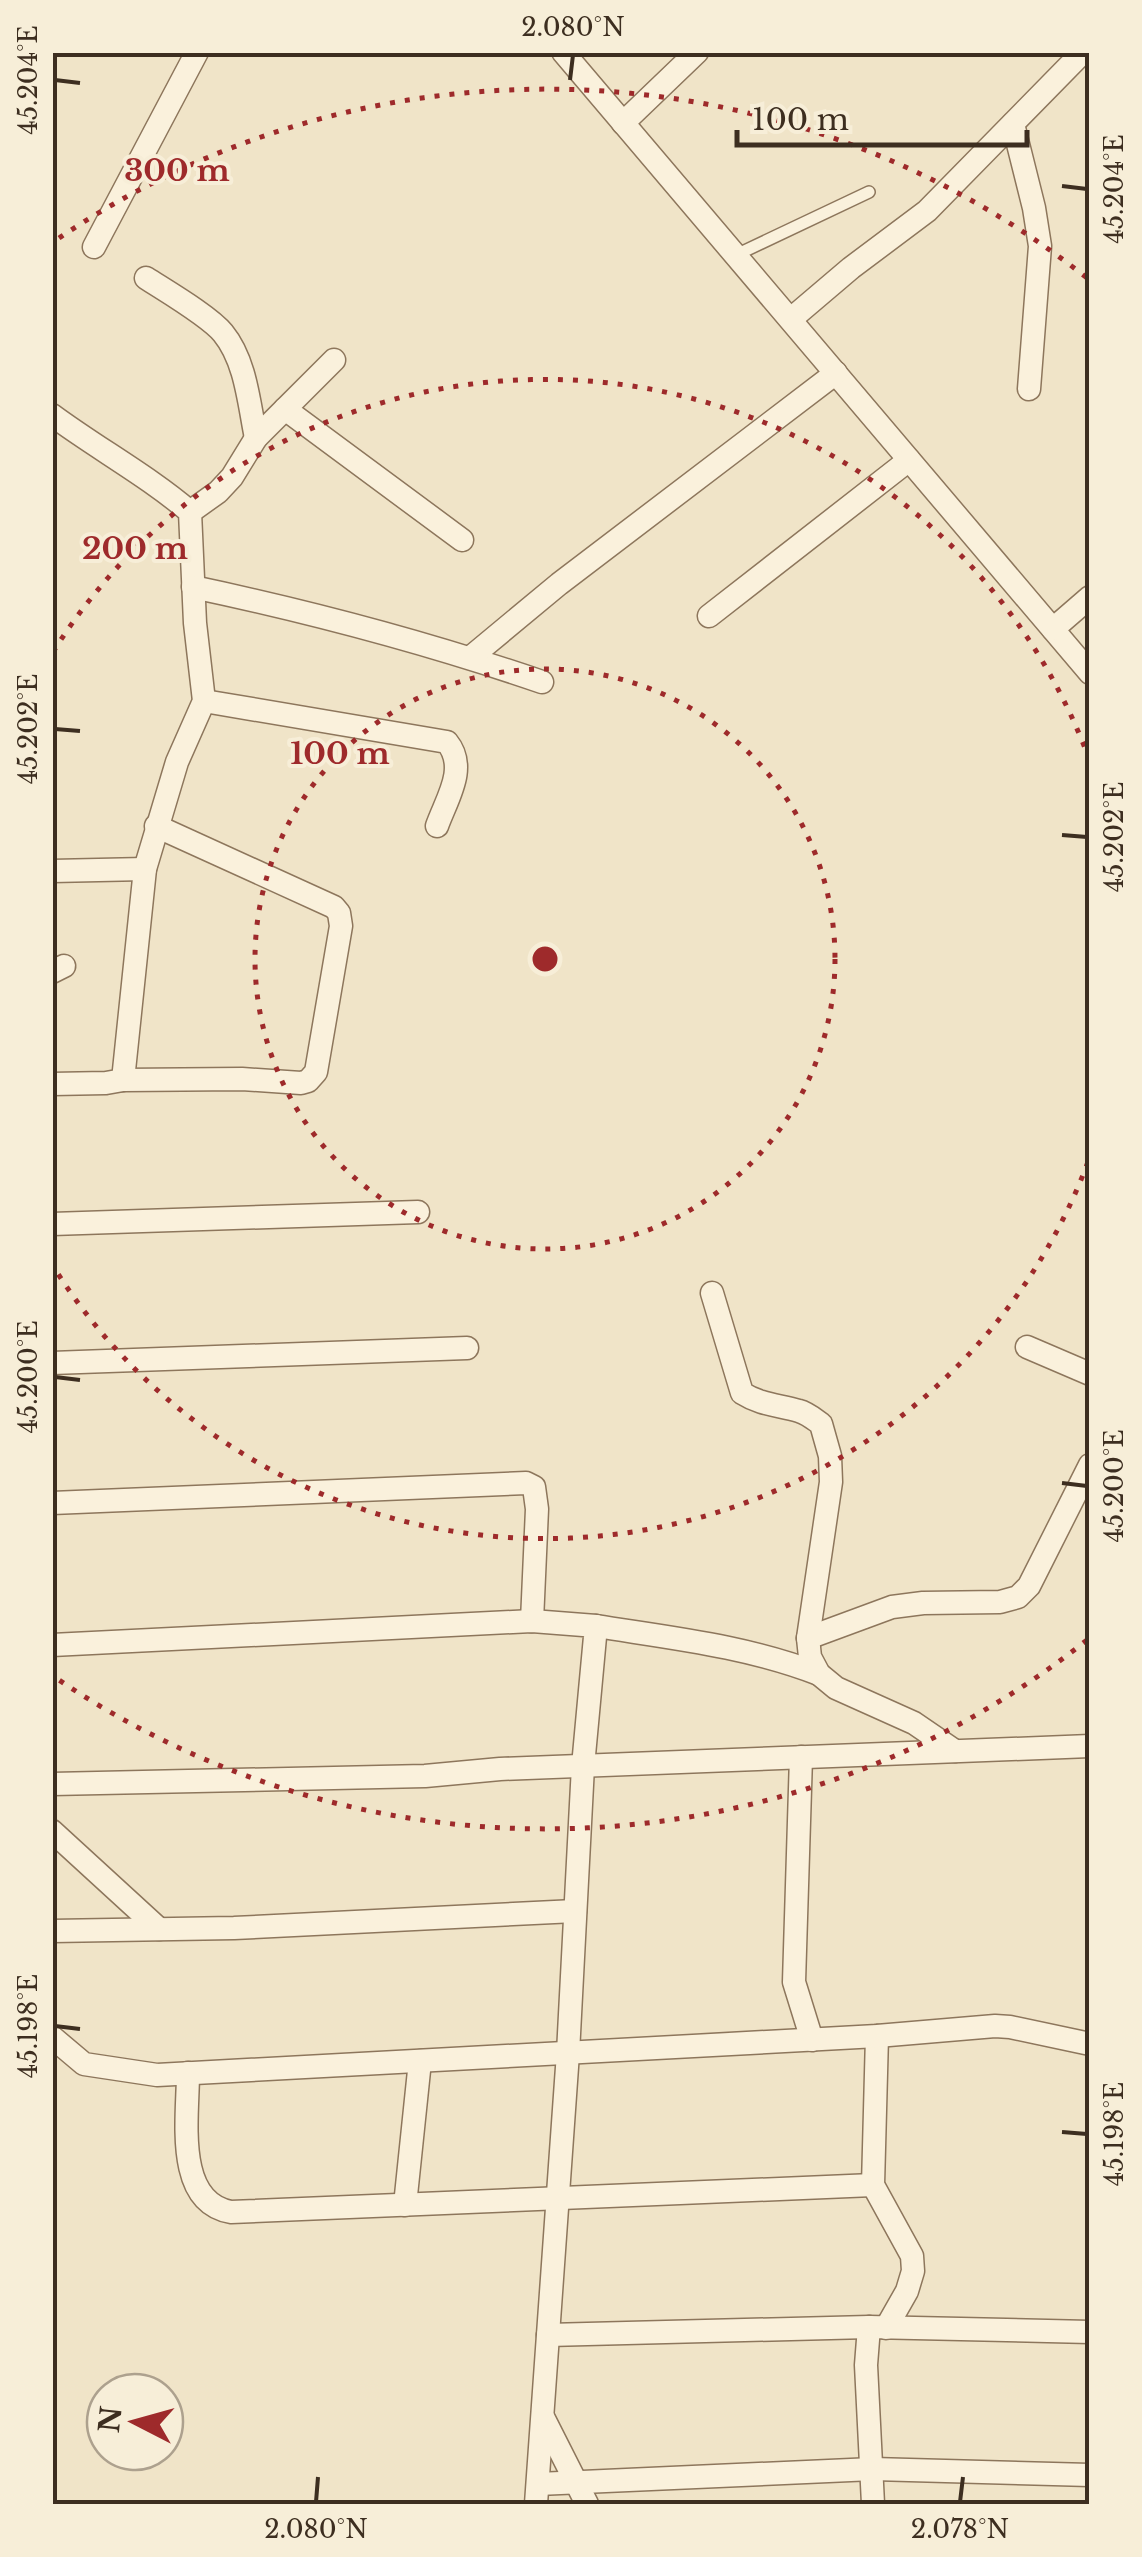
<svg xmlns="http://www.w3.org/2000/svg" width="1142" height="2557" viewBox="0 0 1142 2557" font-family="'Libre Baskerville',serif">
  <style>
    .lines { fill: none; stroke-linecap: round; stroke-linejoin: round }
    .lane-casing { stroke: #8d765c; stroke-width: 14 }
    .street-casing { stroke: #8d765c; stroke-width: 25 }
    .lane { stroke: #faf1dc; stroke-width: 11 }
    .street { stroke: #faf1dc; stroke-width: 22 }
    .ticks { fill: none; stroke: #3d2e20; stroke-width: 4 }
    .ring { fill: none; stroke: #9e2a2b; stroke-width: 5; stroke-dasharray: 5 10 }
    .centre { fill: #9e2a2b; stroke: #f7eed8; stroke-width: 5 }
    .ring-label { font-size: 30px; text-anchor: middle; font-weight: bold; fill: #9e2a2b; stroke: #f7eed8; stroke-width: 8; stroke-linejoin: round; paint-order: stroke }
    .neatline { fill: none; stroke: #3d2e20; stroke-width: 4 }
    .ticks-label { font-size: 25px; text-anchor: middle; fill: #3d2e20 }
  </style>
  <rect width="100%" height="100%" fill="#f0e4c8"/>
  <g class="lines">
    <g class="lane-casing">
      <polyline id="lane" points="736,255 869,192"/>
    </g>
    <g class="street-casing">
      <g id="street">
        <polyline points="563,52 1090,673"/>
        <polyline points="623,123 697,52"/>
        <polyline points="1013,124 1034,208 1040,246 1029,389"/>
        <polyline points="94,247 197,52"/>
        <path d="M 146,278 C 166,291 209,316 223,333 C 246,361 249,404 256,438"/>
        <polyline points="791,319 851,268 927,211 1083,52"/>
        <polyline points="285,409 462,540"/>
        <path d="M 52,415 C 98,449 148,476 190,512 L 195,623 L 204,701 L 177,762 L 145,869 L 123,1080 L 106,1083 L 52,1084"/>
        <polyline points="190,512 218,492 232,477 256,438 334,360"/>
        <path d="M 193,587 C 311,612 428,643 542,682"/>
        <polyline points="709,616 909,460"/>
        <polyline points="1053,629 1090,597"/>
        <polyline points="471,657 559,584 836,373"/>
        <path d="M 204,701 L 447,742 C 468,768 447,798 437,826"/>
        <polyline points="52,871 145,869"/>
        <polyline points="52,972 64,966"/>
        <polyline points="123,1080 242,1079 301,1083 308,1081 316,1072 341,926 339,913 334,907 156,826"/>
        <polyline points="52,1224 418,1212"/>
        <path d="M 712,1293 L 742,1393 C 761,1405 779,1405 799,1411 C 807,1413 814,1419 821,1424 L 830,1456 L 831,1482 L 808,1638 L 810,1657 L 819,1674 L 836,1688 L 914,1723 L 955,1751"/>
        <polyline points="1027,1347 1090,1374"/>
        <polyline points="52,1363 467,1348"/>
        <polyline points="52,1503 526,1483 534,1487 537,1509 532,1621"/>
        <path d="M 596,1626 C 671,1638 747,1646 819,1674"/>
        <polyline points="808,1638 892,1607 923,1603 1000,1602 1018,1597 1029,1586 1090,1465"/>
        <polyline points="52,1645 532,1621 596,1626 583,1766 568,2053 536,2504"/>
        <polyline points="801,1757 794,1982 812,2040"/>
        <polyline points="52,1784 425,1776 500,1769 1090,1746"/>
        <polyline points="52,1831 159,1929"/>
        <polyline points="52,1931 234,1928 575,1911"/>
        <polyline points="877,2036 873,2185 912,2256 913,2271 907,2291 886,2328"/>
        <polyline points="52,2037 84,2064 157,2075 877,2036 995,2026 1010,2027 1090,2044"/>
        <path d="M 188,2073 C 188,2117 174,2202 231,2212 L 873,2185"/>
        <polyline points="405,2205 420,2061"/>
        <polyline points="869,2327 866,2365 873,2504"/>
        <polyline points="548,2335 869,2327 1090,2332"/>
        <polyline points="544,2419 587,2504"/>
        <polyline points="538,2484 873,2469 1090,2475"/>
      </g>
    </g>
    <use href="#lane" class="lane"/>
    <use href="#street" class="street"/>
  </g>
  <path class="ticks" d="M 55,80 L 80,83M 570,80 L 573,55M 1062,186 L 1087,189M 55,729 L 80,731M 1062,835 L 1087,837M 55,1377 L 80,1380M 1062,1483 L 1087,1486M 55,2026 L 80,2029M 1062,2132 L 1087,2134M 316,2502 L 318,2477M 960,2502 L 963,2477"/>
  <g class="ring">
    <circle cx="545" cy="959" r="290"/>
    <path d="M1088 1162A580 580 0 0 1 53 1266M53 652A580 580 0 0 1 1088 756"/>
    <path d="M1087 1640A870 870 0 0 1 59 1680M59 238A870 870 0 0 1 1087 278"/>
  </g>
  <circle cx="545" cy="959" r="15" class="centre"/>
  <g class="ring-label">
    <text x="177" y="181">300 m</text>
    <text x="135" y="559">200 m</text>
    <text x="340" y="764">100 m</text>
  </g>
  <rect width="1142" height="2557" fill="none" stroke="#f7eed8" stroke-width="110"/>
  <g transform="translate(135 2422) rotate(276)"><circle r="48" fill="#f7eed8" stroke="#ada18e" stroke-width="2.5"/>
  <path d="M0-8L18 38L0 25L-18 38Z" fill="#9e2a2b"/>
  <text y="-15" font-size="28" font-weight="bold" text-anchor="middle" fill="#3d2e20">N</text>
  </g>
  <path d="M737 130v15h290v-15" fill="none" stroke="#3d2e20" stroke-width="5"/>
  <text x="752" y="130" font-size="30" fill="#3d2e20" stroke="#f7eed8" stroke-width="8" paint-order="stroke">100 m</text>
  <rect x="55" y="55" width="1032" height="2447" class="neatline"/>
  <g class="ticks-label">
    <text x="573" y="36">2.080°N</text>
    <text transform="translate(28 80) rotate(-90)" y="9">45.204°E</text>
    <text transform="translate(1114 189) rotate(-90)" y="9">45.204°E</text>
    <text transform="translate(28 729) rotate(-90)" y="9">45.202°E</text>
    <text transform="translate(1114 837) rotate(-90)" y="9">45.202°E</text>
    <text transform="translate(28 1377) rotate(-90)" y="9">45.200°E</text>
    <text transform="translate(1114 1486) rotate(-90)" y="9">45.200°E</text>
    <text transform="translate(28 2026) rotate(-90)" y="9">45.198°E</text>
    <text transform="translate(1114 2134) rotate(-90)" y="9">45.198°E</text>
    <text x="316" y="2538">2.080°N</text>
    <text x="960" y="2538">2.078°N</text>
  </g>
</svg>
